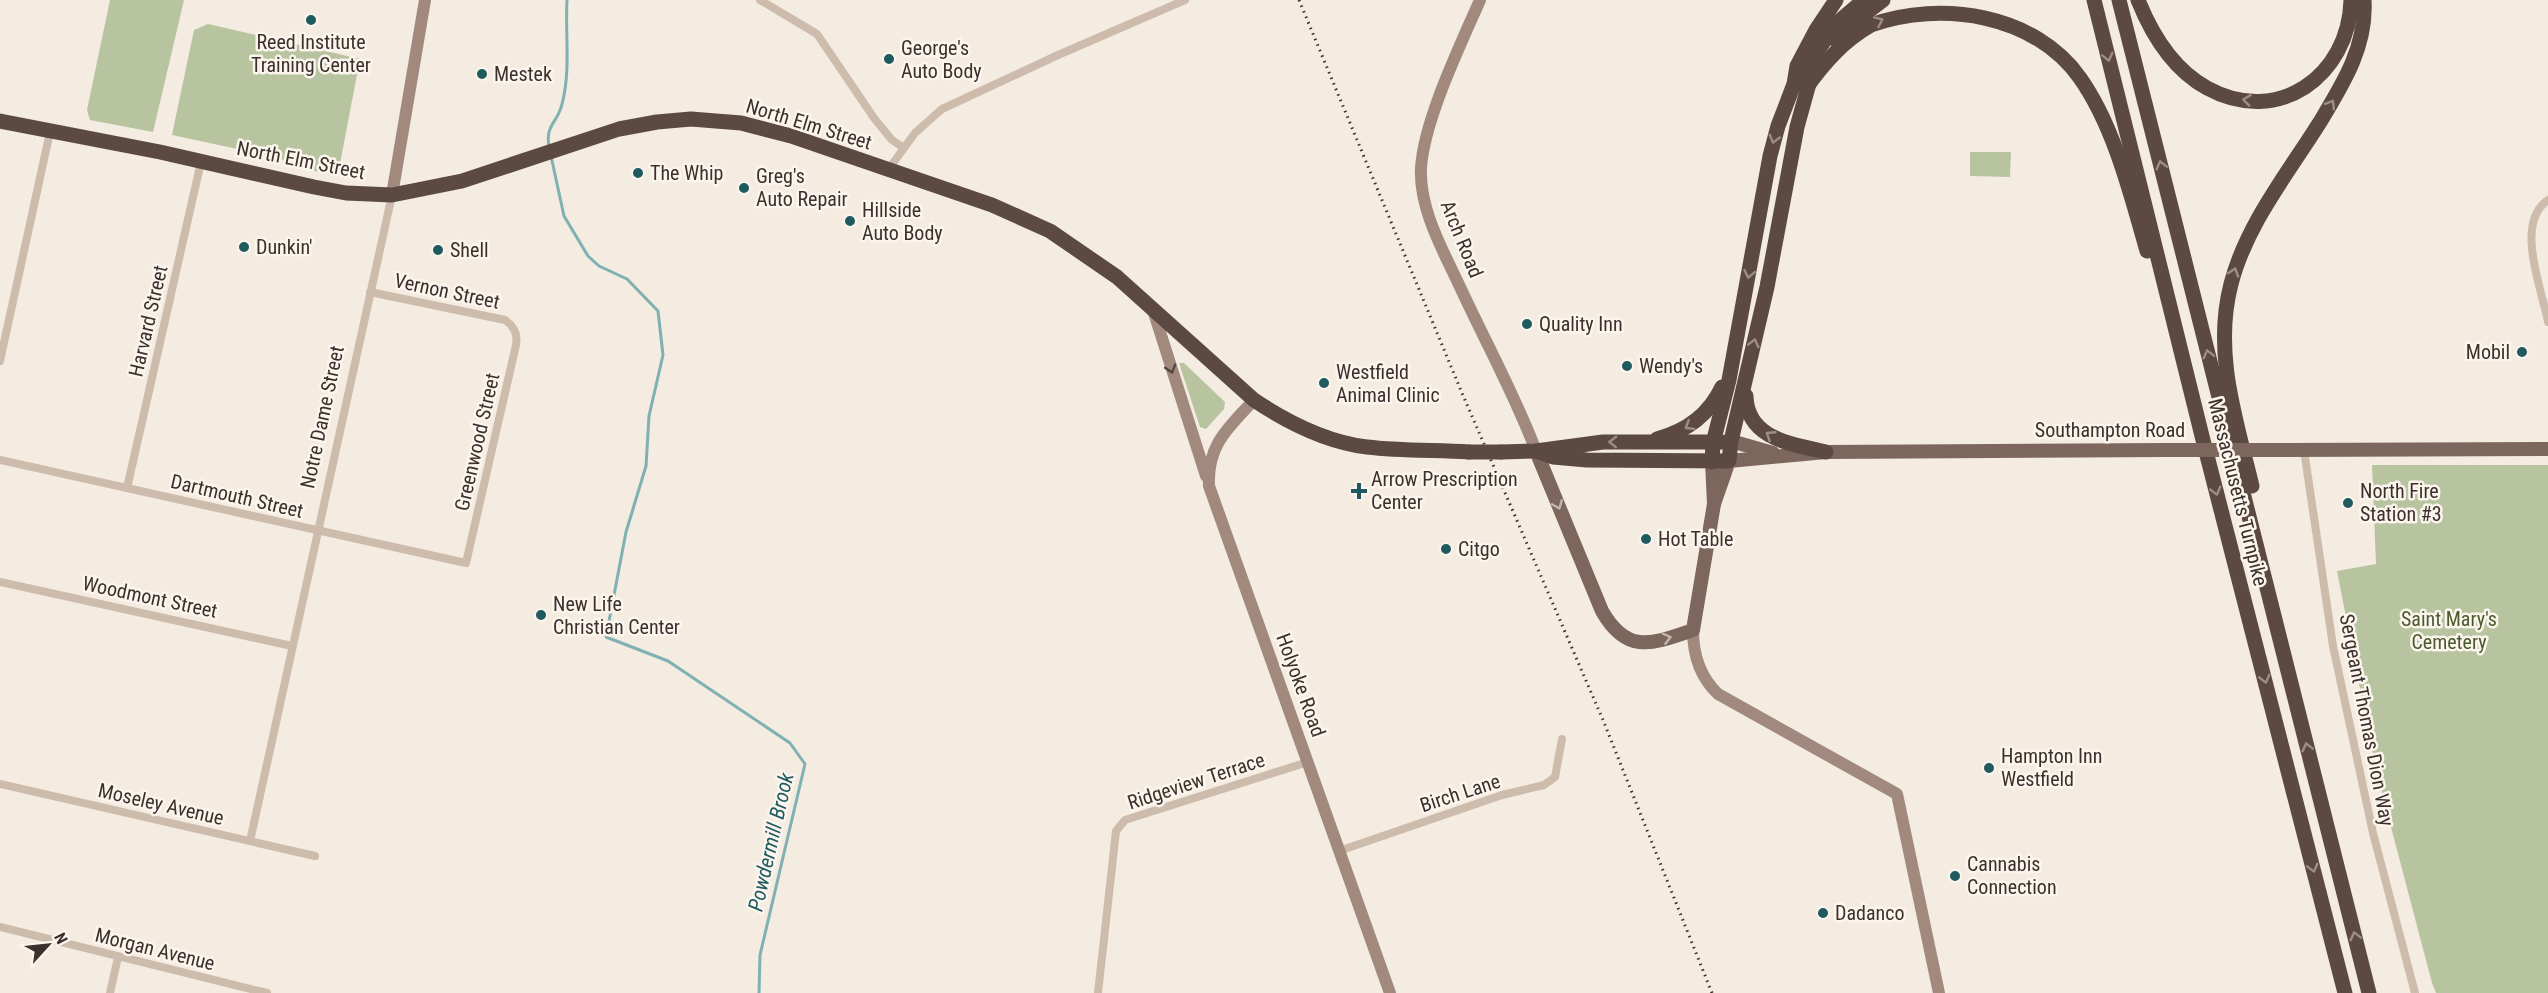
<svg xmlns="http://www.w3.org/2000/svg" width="2548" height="993" viewBox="0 0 2548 993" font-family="'Roboto Condensed',sans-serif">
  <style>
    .green { fill: #b8c4a0 }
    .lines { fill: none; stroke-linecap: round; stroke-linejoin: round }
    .stream { stroke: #7fb0b2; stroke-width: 3 }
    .street { stroke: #cdbbac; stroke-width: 8 }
    .secondary { stroke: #a18a7d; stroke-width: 12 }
    .primary { stroke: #7d675c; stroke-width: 14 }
    .highway { stroke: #5c4a42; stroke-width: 15 }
    .rail { stroke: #3b302b; stroke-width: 3; stroke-dasharray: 1.5 4.5; stroke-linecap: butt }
    .primary-bridge { stroke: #7d675c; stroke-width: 14 }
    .highway-bridge { stroke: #5c4a42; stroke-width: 15 }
    .oneway { stroke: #9c8e87 }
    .oneway2 { stroke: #544640 }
    .oneway3 { stroke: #c2b5ac }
    .poi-dot { fill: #1f5a5e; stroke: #fbf5ee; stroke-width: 2 }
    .labels { text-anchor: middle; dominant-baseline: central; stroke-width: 5; stroke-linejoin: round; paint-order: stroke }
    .poi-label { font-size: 20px; fill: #3b302b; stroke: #fbf5ee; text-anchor: start }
    .street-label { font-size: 20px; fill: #3b302b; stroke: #fbf5ee }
    .park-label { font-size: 20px; fill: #4a5a2e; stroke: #fbf5ee }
    .water-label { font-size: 21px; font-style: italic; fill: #1f5a5e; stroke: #fbf5ee }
  </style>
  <rect width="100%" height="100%" fill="#f4ebe1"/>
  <g class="green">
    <polygon points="110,0 184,0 153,132 90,120 87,110"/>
    <polygon points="208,24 360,59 338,174 315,171 274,157 172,135 194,30"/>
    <polygon points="1970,152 2011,152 2010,177 1970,176"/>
    <polygon points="1179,363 1184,363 1225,402 1224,409 1206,429 1200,427"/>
    <polygon points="2372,465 2548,465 2548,993 2436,993 2432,983 2376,770 2337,571 2376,564"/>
  </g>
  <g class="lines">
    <g class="stream">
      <path d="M 549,147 C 545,124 558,123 562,104 C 571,71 565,33 567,0"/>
      <polyline points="551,156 564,216 588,256 599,266 627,279 658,311 663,355 649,416 646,466 626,532 606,637 668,661 790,743 805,764 760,955 759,993"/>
    </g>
    <g class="street">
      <polyline points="760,0 817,34 874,118 892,140 904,148"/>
      <polyline points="888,170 915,133 942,109 1058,55 1185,0"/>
      <path d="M 2548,200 C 2514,223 2542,289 2548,322"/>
      <polyline points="0,361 50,132"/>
      <polyline points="2304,450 2333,646 2373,833 2415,993"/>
      <path d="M 0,460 L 466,563 L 516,345 C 518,334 514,326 505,320 L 370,292"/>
      <polyline points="127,488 201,162"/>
      <polyline points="0,582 292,646"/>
      <polyline points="0,784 315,856"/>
      <polyline points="250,841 392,195"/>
      <polyline points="1339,851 1502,795 1544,785 1555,777 1562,739"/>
      <polyline points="0,927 267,993"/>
      <polyline points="110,993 118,957"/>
      <polyline points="1098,993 1116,831 1125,820 1308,762"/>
    </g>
    <g class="secondary">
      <path d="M 1480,0 C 1460,46 1424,120 1421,168 C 1419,210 1444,252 1461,289 C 1486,343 1515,395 1536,451"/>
      <polyline points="392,195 425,0"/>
      <polyline points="1154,313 1206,476"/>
      <path d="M 1254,400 C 1228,428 1207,445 1209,486 L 1390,993"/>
      <path d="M 1693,630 C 1693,654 1700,677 1718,694 L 1897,794 L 1939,993"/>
    </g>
    <g class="primary">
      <polyline points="1731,441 1773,453"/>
      <polyline points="2274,450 2548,449"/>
      <path d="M 1536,451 L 1602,611 C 1627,655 1652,644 1693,630 L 1714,504 L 1712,462"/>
      <polyline points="1714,504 1729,461 1826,452 2165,450"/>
    </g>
    <g class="highway">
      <polyline points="2094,0 2202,436 2345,993"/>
      <polyline points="2119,0 2369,993"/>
      <path d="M 2138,0 C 2152,35 2174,70 2207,88 C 2278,127 2349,76 2351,0"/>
      <polyline points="1836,40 1858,19 1883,0"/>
      <polyline points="1799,77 1837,23 1864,0"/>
      <path d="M 1806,88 C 1824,63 1843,41 1871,25 C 1941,0 2035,14 2080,78 C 2114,126 2131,195 2147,251"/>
      <path d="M 0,121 L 160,152 L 314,187 L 346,193 L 392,195 L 462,181 L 619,129 L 657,122 L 691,119 L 741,123 L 791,136 L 992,205 L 1050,231 L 1117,277 L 1254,400 C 1287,422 1326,442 1367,447 C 1401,451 1435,450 1469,452"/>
      <path d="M 1746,396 C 1747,439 1792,444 1826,452"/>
      <path d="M 1657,439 C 1687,431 1709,415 1722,387"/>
      <polyline points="1536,451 1553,457 1587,460 1729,461 1731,441 1767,287 1797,127 1810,80"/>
      <polyline points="1501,452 1536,451 1603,442 1722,442"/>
      <polyline points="1712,462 1713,443 1729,380 1770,156 1778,126 1794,84 1797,66 1816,30 1836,0"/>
      <path d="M 2252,486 C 2236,419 2213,353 2231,284 C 2246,225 2288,173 2320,122 C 2343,84 2367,46 2364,0"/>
    </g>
    <polyline class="rail" points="1299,0 1462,393 1603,720 1712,993"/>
    <polyline class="primary-bridge" points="2165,450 2274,450"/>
    <polyline class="highway-bridge" points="1469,452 1501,452"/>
  </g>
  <defs><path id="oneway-chevron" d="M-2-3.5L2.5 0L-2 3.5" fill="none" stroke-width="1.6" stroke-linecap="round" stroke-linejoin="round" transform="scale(1.5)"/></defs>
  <g class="oneway">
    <use href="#oneway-chevron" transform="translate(1879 21) rotate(-24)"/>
    <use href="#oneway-chevron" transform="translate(2108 57) rotate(76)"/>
    <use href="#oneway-chevron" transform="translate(2247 100) rotate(-173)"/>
    <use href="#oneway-chevron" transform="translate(2331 104) rotate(-58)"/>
    <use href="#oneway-chevron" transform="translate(1774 139) rotate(105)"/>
    <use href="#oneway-chevron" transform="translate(2161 165) rotate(-104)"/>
    <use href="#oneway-chevron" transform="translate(2234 272) rotate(-72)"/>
    <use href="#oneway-chevron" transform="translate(1749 274) rotate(101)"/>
    <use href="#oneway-chevron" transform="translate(1754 343) rotate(-76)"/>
    <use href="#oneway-chevron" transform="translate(2208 354) rotate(-104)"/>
    <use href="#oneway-chevron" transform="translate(1689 426) rotate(148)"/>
    <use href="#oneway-chevron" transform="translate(1770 435) rotate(-147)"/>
    <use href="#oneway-chevron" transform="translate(1613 442) rotate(-179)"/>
    <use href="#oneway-chevron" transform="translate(2216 491) rotate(75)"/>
    <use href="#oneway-chevron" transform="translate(2265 679) rotate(76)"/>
    <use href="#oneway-chevron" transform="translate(2307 747) rotate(-104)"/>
    <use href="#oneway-chevron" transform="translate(2313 868) rotate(76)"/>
    <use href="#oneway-chevron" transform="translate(2355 936) rotate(-104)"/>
  </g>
  <use class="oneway2" href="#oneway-chevron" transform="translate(1171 369) rotate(73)"/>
  <g class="oneway3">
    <use href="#oneway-chevron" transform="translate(1558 505) rotate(68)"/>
    <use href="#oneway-chevron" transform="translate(1667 638) rotate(-14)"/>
  </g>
  <g class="poi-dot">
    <circle cx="311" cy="20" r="6"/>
    <circle cx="889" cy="59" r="6"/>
    <circle cx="482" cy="74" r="6"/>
    <circle cx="638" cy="173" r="6"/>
    <circle cx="744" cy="188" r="6"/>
    <circle cx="850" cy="221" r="6"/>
    <circle cx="244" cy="247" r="6"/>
    <circle cx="438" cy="250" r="6"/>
    <circle cx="1527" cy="324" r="6"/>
    <circle cx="2522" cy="352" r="6"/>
    <circle cx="1627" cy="366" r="6"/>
    <circle cx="1324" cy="383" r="6"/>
    <path d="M1356 482h6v6h6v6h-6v6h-6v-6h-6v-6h6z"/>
    <circle cx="2348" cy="503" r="6"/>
    <circle cx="1646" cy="539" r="6"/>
    <circle cx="1446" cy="549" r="6"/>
    <circle cx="541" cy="615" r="6"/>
    <circle cx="1989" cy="768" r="6"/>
    <circle cx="1955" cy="876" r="6"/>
    <circle cx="1823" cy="913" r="6"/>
  </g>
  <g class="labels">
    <g class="poi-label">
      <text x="311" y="42" text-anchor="middle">Reed Institute<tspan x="311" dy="23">Training Center</tspan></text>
      <text x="901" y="48">George's<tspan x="901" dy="23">Auto Body</tspan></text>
      <text x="494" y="74">Mestek</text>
      <text x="650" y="173">The Whip</text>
      <text x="756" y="176">Greg's<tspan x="756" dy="23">Auto Repair</tspan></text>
      <text x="862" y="210">Hillside<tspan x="862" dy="23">Auto Body</tspan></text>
      <text x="256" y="247">Dunkin'</text>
      <text x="450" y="250">Shell</text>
      <text x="1539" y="324">Quality Inn</text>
      <text x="2510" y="352" text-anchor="end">Mobil</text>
      <text x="1639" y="366">Wendy's</text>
      <text x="1336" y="372">Westfield<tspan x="1336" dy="23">Animal Clinic</tspan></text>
      <text x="1371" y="479">Arrow Prescription<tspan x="1371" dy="23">Center</tspan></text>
      <text x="2360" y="491">North Fire<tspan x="2360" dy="23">Station #3</tspan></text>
      <text x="1658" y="539">Hot Table</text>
      <text x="1458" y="549">Citgo</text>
      <text x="553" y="604">New Life<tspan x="553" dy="23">Christian Center</tspan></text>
      <text x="2001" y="756">Hampton Inn<tspan x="2001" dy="23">Westfield</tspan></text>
      <text x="1967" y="864">Cannabis<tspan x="1967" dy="23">Connection</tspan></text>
      <text x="1835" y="913">Dadanco</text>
    </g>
    <g class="street-label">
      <text transform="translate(809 124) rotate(17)">North Elm Street</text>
      <text transform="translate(301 160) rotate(11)">North Elm Street</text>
      <text transform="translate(1462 239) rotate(68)">Arch Road</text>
      <text transform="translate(447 291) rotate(12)">Vernon Street</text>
      <text transform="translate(148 321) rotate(-77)">Harvard Street</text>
      <text transform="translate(322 417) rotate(-78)">Notre Dame Street</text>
      <text x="2110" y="430">Southampton Road</text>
      <text transform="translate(477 442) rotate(-77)">Greenwood Street</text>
      <text transform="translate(2238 492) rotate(76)">Massachusetts Turnpike</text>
      <text transform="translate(237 496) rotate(13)">Dartmouth Street</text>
      <text transform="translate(150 597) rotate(12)">Woodmont Street</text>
      <text transform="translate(1301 685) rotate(70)">Holyoke Road</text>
      <text transform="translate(2367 720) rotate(79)">Sergeant Thomas Dion Way</text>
      <text transform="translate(1196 781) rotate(-18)">Ridgeview Terrace</text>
      <text transform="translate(1460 793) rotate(-18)">Birch Lane</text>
      <text transform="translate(161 804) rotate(13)">Moseley Avenue</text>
      <text transform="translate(155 949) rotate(14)">Morgan Avenue</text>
    </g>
    <g class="park-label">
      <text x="2449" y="619">Saint Mary's<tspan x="2449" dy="23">Cemetery</tspan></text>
    </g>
    <g class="water-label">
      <text transform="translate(771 842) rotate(-77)">Powdermill Brook</text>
    </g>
  </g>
  <g transform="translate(48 945) rotate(63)" stroke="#fbf5ee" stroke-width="4.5" paint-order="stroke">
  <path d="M0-4.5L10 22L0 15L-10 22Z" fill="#3b302b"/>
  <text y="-9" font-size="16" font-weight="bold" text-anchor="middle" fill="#3b302b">N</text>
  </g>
</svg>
